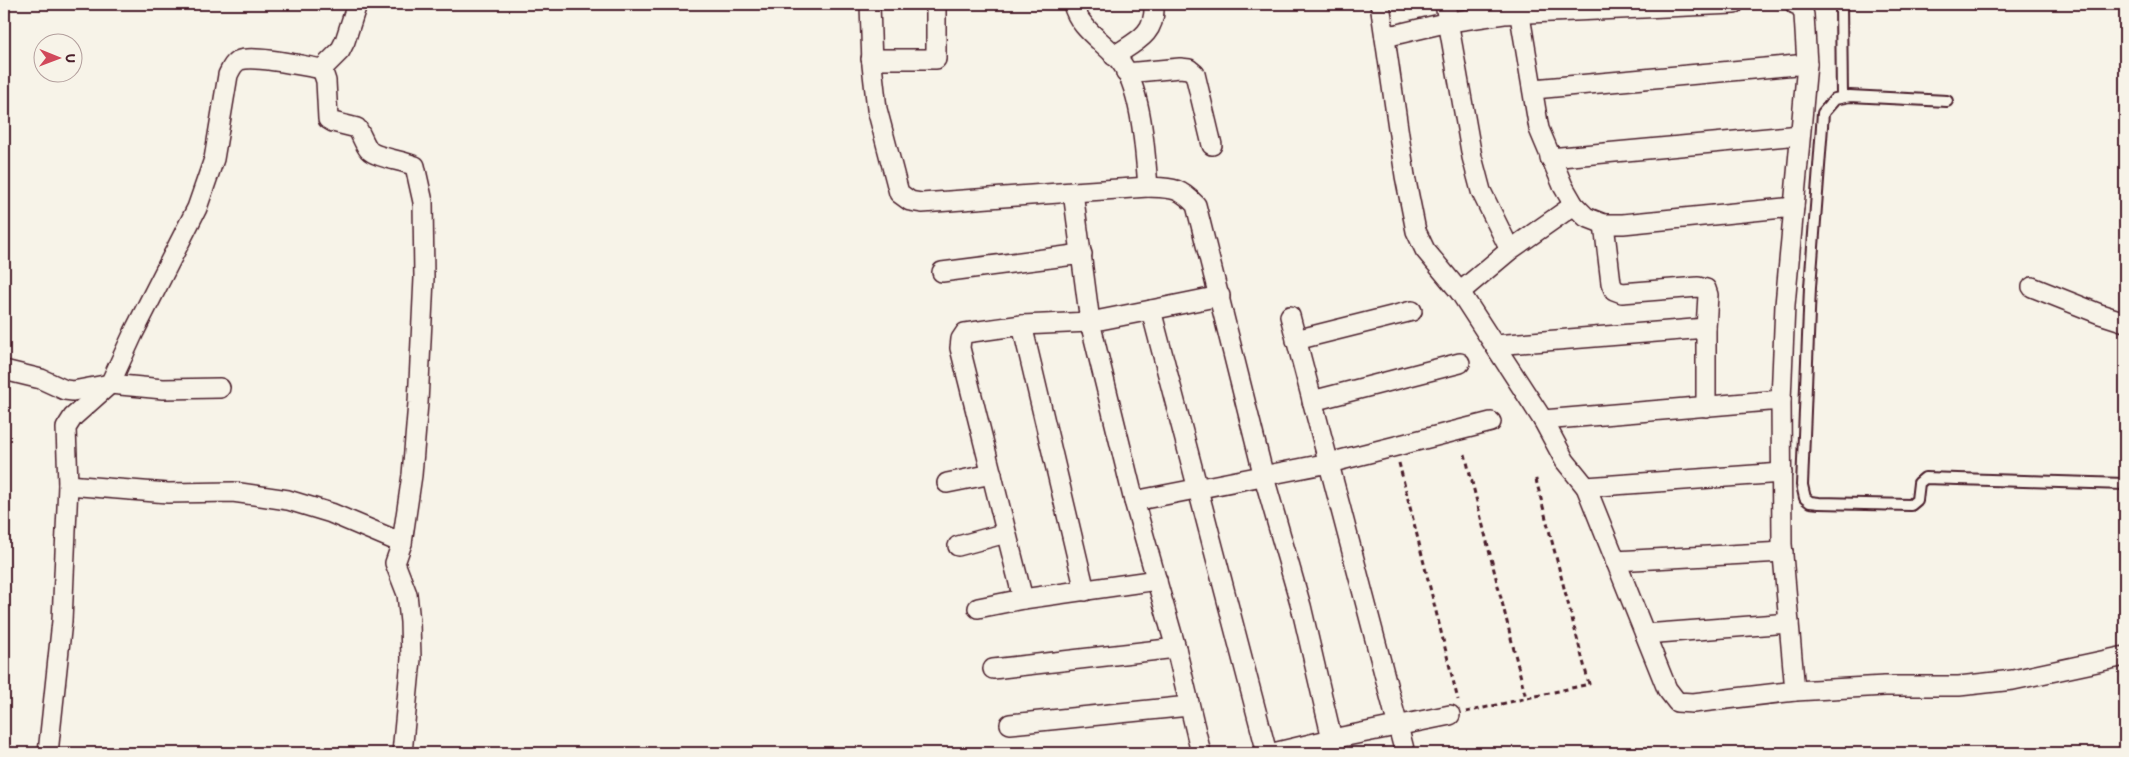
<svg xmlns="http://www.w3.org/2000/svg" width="2129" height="757" viewBox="0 0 2129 757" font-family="Itim,sans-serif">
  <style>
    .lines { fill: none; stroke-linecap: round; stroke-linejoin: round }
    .lane-casing { stroke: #4a1f2b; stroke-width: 14 }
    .street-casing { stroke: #4a1f2b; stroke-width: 22 }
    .path { stroke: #4a1f2b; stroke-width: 3; stroke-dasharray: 5 4; stroke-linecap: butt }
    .lane { stroke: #f7f3e8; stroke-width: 10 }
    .street { stroke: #f7f3e8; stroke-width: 19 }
  </style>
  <rect width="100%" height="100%" fill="#f7f3e8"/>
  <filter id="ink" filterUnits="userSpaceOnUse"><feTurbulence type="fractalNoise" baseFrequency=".02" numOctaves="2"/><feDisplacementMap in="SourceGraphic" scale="10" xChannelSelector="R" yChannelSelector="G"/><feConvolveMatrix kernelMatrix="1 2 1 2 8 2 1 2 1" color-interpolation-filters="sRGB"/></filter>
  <g filter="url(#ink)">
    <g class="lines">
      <g class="lane-casing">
        <g id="lane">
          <polyline points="1841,4 1842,97"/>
          <polyline points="1947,101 1850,96 1835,99 1823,113 1810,287 1802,485 1805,498 1810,502 1819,503 1911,505 1917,500 1919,483 1925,478 2125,484"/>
        </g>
      </g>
      <g class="street-casing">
        <g id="street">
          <polyline points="870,4 872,65 877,109 899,193 910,201 922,203 1073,192 1090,322 1022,325 965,333 961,339 960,348 1023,599"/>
          <path d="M 1073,4 C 1079,29 1103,41 1119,60 C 1142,87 1145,152 1148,187 C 1172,188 1179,187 1196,205 L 1264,477 L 1301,606 L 1332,739 L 1273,753"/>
          <polyline points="1380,4 1405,176 1416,231 1425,250 1460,292 1543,420 1565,461 1586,487 1667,689 1677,702 1693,703 1795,691 1885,686 1959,686 2013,680 2125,656"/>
          <polyline points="1445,4 1472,157 1481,191 1510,250"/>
          <polyline points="1518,4 1539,129 1563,186 1574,205 1586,217 1604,224 1623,224 1794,207"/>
          <polyline points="1385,37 1449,22 1504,14 1734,4"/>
          <path d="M 1114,56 C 1137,41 1156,34 1154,4"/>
          <polyline points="871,59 936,59 936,4"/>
          <path d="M 322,69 L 326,81 L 328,119 L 333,122 L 357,128 C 361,134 364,144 369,150 C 375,157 404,161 415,166 L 423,202 L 424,278 L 418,403 L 412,475 L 402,543 L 395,563 L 407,594 L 410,622 L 411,659 L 402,753"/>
          <polyline points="322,69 340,51 345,41 357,4"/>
          <polyline points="1126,73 1180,68 1189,69 1195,74 1212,145"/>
          <polyline points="1534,89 1807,64"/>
          <polyline points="1550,158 1800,135"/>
          <polyline points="1073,192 1148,187"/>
          <polyline points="1604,224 1611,283 1614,290 1622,293 1698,287 1706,289 1708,295 1706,328 1706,407"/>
          <polyline points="942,272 1082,254"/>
          <polyline points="2032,287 2100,314 2125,322"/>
          <polyline points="1460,292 1510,250 1574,205"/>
          <polyline points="1151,310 1220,296"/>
          <polyline points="1290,316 1405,753"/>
          <polyline points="1022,325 1085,591"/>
          <polyline points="1296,340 1412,311"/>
          <polyline points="1495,345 1706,328"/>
          <polyline points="4,370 41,379 65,390 73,391 110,384 163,389 220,388"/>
          <polyline points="1312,401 1460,363"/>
          <polyline points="1543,420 1781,400"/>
          <polyline points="947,483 992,474"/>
          <polyline points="68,485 168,493 233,492 288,500 331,513 402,543"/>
          <polyline points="1586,487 1782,473"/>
          <polyline points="1134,501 1329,463 1491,422"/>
          <polyline points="958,546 1006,533"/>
          <polyline points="1615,561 1783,552"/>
          <polyline points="978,608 1023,599 1157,580"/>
          <polyline points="1645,634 1789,623"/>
          <polyline points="993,669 1176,648"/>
          <polyline points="1795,691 1782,544 1781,400 1785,305 1807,64 1804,15 1801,6 1795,4"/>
          <polyline points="1010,724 1189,706"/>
          <path d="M 48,753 L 62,621 L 68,485 L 66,428 L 73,417 L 110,384 L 134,332 L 197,208 L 214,159 L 228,75 C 231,69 233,63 240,60 C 255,55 304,66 322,69"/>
          <polyline points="1201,753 1176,648 1134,501 1090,322 1151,310 1267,753"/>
          <polyline points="1336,753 1332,739 1450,715"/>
        </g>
      </g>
      <g class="path">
        <polyline points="1465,454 1526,698"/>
        <polyline points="1399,463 1458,700"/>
        <polyline points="1466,712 1589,684 1535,476"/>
      </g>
      <use href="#lane" class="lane"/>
      <use href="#street" class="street"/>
    </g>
  </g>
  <rect width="2129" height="757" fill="none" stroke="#f7f3e8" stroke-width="20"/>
  <rect x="10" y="10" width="2109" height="737" fill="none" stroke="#4a1f2b" stroke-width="2" filter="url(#ink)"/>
  <g transform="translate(58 58) rotate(91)"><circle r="24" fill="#f7f3e8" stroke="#b29e9c"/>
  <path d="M0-4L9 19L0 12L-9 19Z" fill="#d1495b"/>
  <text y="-8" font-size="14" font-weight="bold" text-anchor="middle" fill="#4a1f2b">U</text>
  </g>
</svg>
